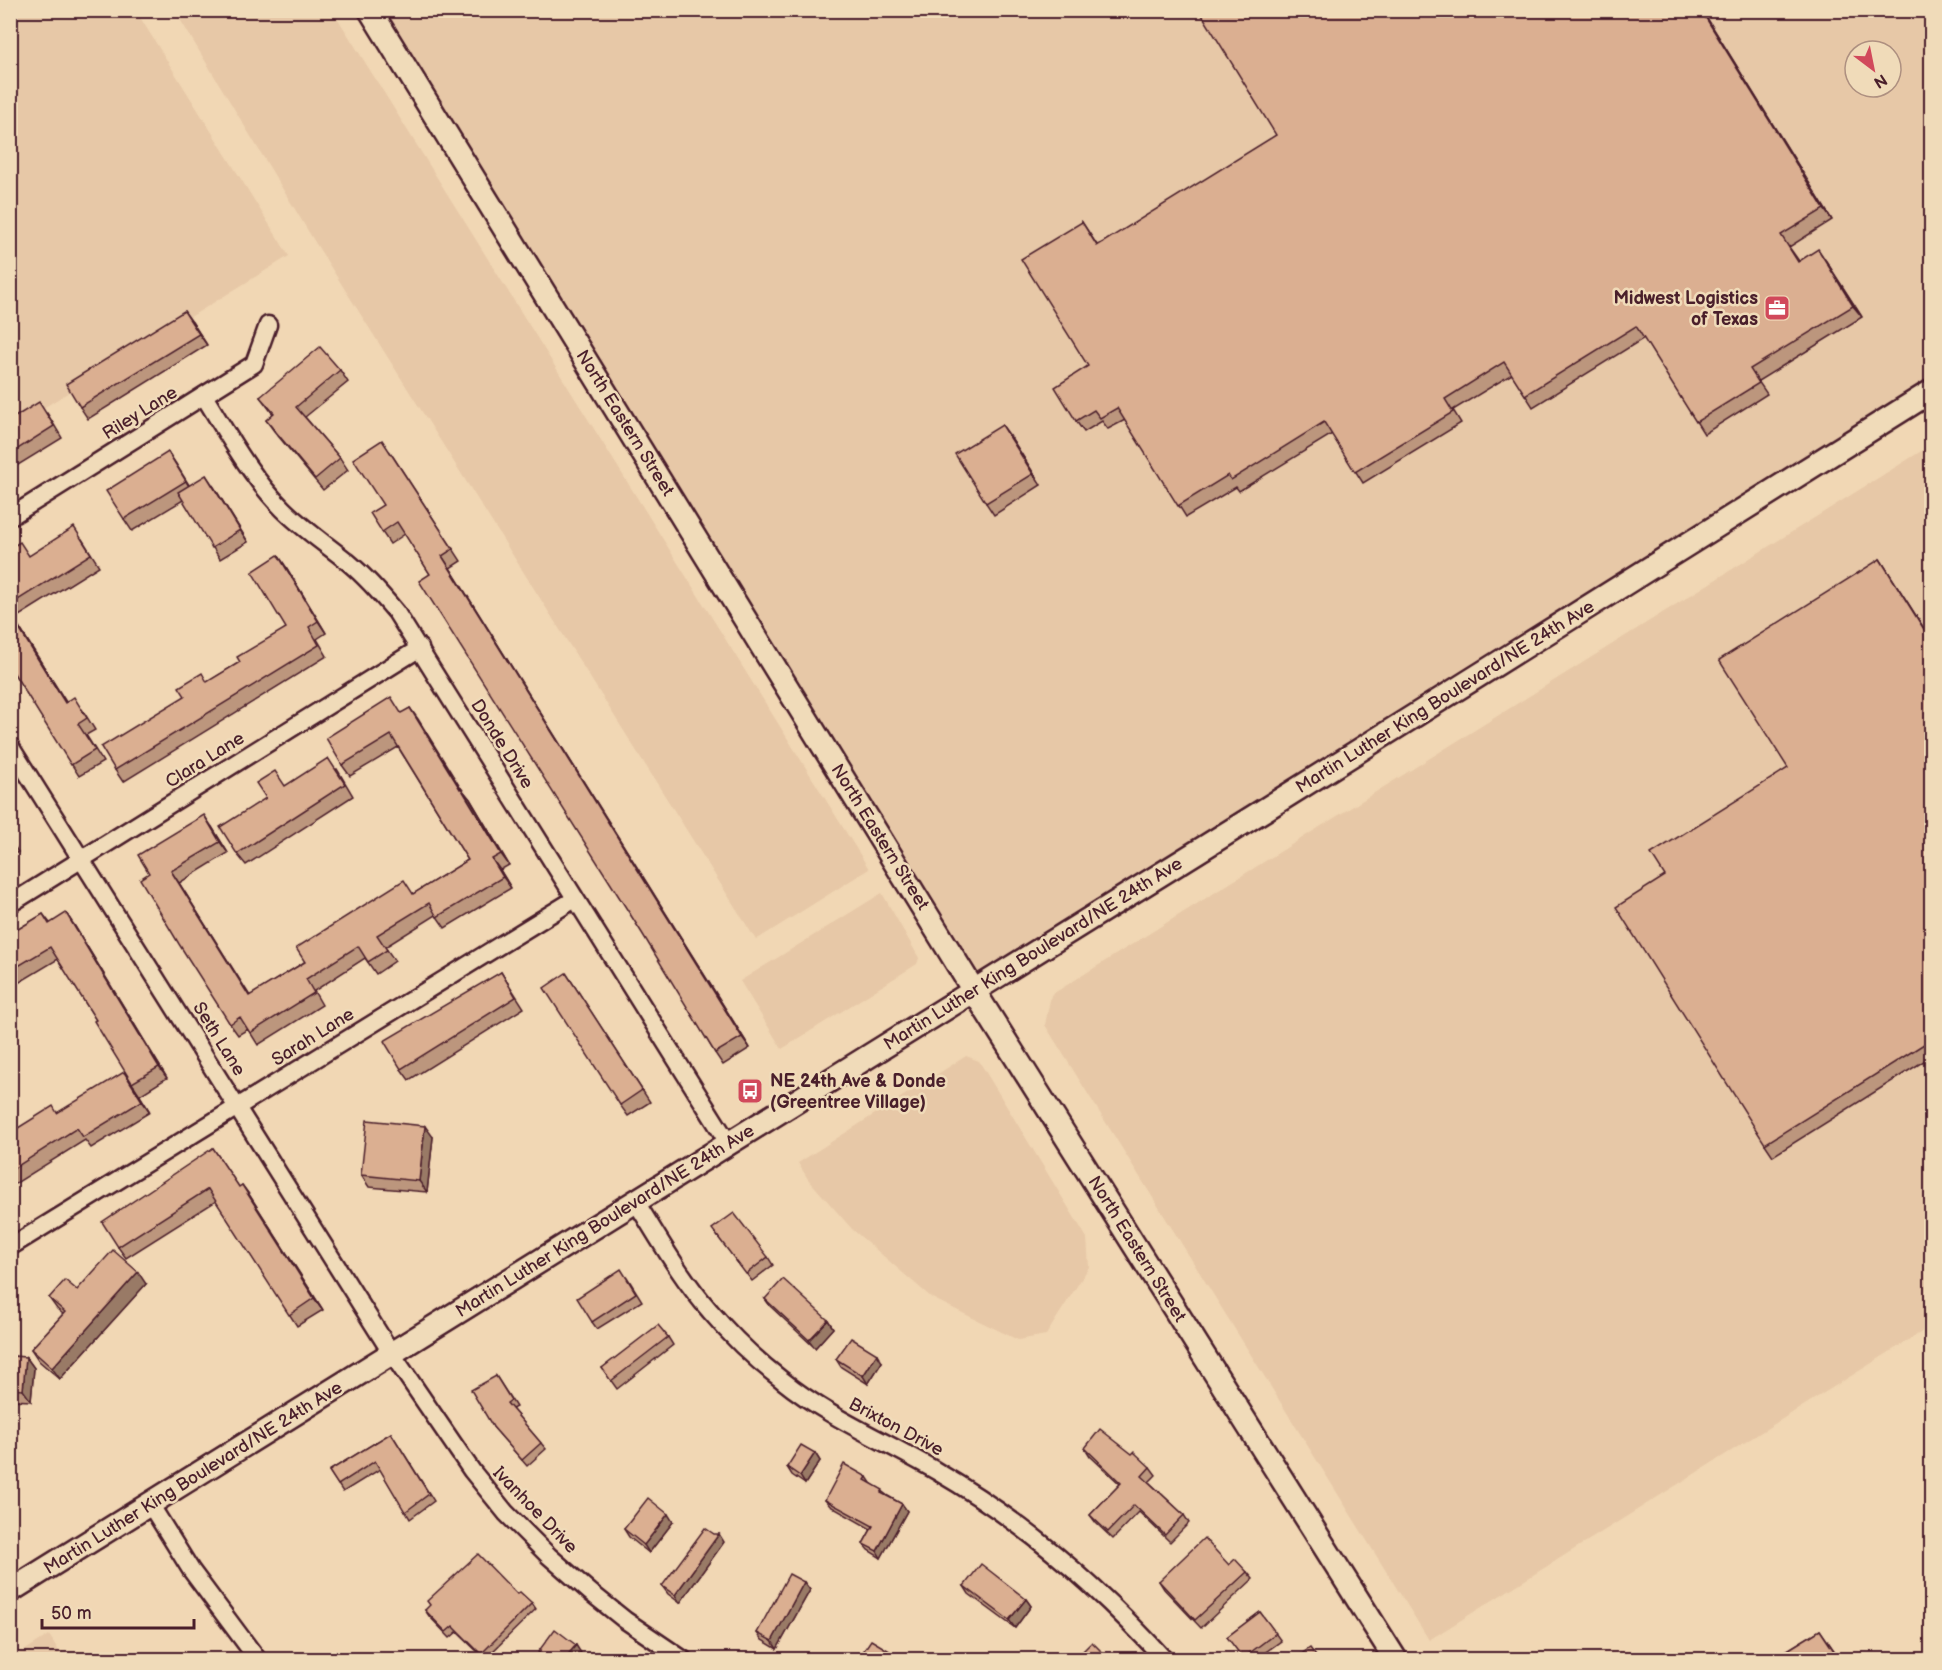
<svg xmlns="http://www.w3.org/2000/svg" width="1942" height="1670" viewBox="0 0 1942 1670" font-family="'Balsamiq Sans',sans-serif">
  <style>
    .built { fill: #e7c8a7; fill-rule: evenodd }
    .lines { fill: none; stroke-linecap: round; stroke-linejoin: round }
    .street-casing { stroke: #4a1f2b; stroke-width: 21 }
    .secondary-casing { stroke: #4a1f2b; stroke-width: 27 }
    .street { stroke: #f0dbb9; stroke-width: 16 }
    .secondary { stroke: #f0dbb9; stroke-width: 22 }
    .wall { fill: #bc967d; stroke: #4a1f2b; stroke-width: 1.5 }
    .shaded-wall { fill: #997a66; stroke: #4a1f2b; stroke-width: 1.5 }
    .building { fill: #dbaf91; stroke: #4a1f2b; stroke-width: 1.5 }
    .labels { text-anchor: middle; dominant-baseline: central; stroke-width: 5; stroke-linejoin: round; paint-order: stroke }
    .poi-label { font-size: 18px; font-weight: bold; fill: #4a1f2b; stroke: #f0dbb9; text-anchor: end }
    .street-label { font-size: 18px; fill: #4a1f2b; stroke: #f0dbb9 }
  </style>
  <rect width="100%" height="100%" fill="#f1d7b4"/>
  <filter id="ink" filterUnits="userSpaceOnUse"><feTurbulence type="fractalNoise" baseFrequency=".0167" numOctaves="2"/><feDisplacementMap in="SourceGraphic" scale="12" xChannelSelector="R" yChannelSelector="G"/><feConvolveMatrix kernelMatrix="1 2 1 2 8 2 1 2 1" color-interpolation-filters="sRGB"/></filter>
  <g filter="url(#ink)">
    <g class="built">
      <polygon points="11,11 136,11 289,256 11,428"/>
      <polygon points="175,11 333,11 869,869 756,940 313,239"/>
      <path d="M 384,11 L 1922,11 L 1932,36 L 1931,378 L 979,973 ZM 1855,51 L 1891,51 L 1891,87 L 1855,87 Z"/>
      <polygon points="1931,445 1931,1326 1429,1640 1045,1025 1051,995"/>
      <polygon points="882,893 919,958 917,964 782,1049 740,981"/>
      <polygon points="966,1056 979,1061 1087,1238 1089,1267 1046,1335 1018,1340 932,1298 852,1229 808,1179 798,1163"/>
      <polygon points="49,1635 64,1659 11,1659"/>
    </g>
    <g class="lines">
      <g class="street-casing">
        <g id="street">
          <path d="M 204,396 C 228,435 251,477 283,509 C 303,529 326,544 348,562 C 366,577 381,594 396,612 L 729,1144"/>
          <polyline points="10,517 254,364 268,325"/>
          <polyline points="10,746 392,1354 472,1471 506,1513 549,1556 590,1592 625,1620 684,1660"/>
          <polyline points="10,904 420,648"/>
          <path d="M 636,1202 C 659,1239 681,1278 710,1311 C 731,1336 756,1360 782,1380 C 830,1419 886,1441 938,1472 C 1024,1522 1098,1586 1165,1660"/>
          <polyline points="10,1247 575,899"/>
          <polyline points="150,1504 191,1570 258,1660"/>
        </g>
      </g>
      <g class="secondary-casing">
        <g id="secondary">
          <polyline points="370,10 974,991 1396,1660"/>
          <polyline points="10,1591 1269,807 1932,391"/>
        </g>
      </g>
      <use href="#street" class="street"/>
      <use href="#secondary" class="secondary"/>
    </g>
    <g class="wall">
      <polygon points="1702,10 1832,220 1789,247 1799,261 1826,261 1862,317 1758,381 1767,394 1704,434 1644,338 1533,407 1512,374 1453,410 1461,423 1363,483 1332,434 1239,491 1236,487 1186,517 1125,420 1108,429 1102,421 1084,432 1076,421 1088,366 1082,222 1097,245"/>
      <polygon points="192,322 207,345 88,419 80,407"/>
      <polygon points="340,370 348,382 305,417 340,458 348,470 323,490 274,431 266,420 273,414 260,397"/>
      <polygon points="47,413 62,438 10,470 10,420"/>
      <polygon points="1010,436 1041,485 994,515 986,503"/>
      <polygon points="168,452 189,486 214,487 248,542 220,559 183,500 132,531 124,519"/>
      <polygon points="390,452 461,561 450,568 750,1048 723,1065 715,1053 430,574 405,534 390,544 382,532 383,505"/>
      <polygon points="82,539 99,566 14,619 66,702 82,709 95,730 86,735 103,762 79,776 10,667 10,548 29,556"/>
      <polygon points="278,555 286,567 326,633 317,639 327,656 123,782 115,770 185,696 240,662 286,628"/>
      <polygon points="1880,559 1932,641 1932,1056 1773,1156 1765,1144 1788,768"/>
      <polygon points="410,708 460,788 461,788 470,799 509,865 500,870 511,888 445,928 436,915 385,947 395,961 376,974 365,958 314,991 322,1005 258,1045 248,1029 238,1035 230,1024 149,873 212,827 228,853 179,883 250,996 468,860 398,747 350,776 342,765 402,713"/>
      <polygon points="337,769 353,796 246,865 237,854 285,786"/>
      <polygon points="10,821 15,829 10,832"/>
      <polygon points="10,840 18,852 10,857"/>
      <polygon points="43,914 50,923 74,925 167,1078 140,1095 134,1086 150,1112 91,1148 85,1140 10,1187 10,1133 131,1081 96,1020 58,959 10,988 10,934"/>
      <polygon points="501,972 524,1008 409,1080 401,1069"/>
      <polygon points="566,973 650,1102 628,1116 620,1105"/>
      <polygon points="433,1137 427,1192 369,1187 361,1175"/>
      <polygon points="213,1148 239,1187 242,1185 250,1196 323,1310 297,1326 216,1201 126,1258 118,1247"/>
      <polygon points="718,1237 768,1257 773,1265 752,1281"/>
      <polygon points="627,1277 642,1301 597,1329 592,1322"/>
      <polygon points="146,1284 60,1379 39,1361 31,1349 63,1314 57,1309 49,1298 77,1290"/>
      <polygon points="765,1299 828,1320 833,1328 815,1348 770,1306"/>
      <polygon points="668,1337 673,1345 617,1389 602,1368"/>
      <polygon points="10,1356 26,1357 34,1368 31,1401 10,1400"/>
      <polygon points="836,1359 882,1362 868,1384 841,1367"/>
      <polygon points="496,1376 516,1407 512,1409 546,1449 527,1466 493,1427"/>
      <polygon points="391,1433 434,1501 410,1519 380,1469 343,1492 329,1471"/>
      <polygon points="1085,1448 1150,1467 1156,1475 1149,1482 1184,1515 1189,1523 1170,1542 1139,1512 1113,1539 1096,1523 1090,1515 1120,1484 1090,1456"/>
      <polygon points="815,1453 820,1461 805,1484 792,1475 787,1467"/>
      <polygon points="867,1477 871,1483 888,1496 902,1504 907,1511 881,1558 868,1550 863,1544 871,1529 830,1506 825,1500"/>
      <polygon points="673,1522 649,1553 629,1537 624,1529"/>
      <polygon points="724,1542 680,1603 668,1594 662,1586"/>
      <polygon points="1229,1565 1247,1572 1253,1579 1201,1628 1164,1589 1159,1581"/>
      <polygon points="804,1582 810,1590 777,1649 762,1640 757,1633"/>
      <polygon points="964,1586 1026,1599 1031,1606 1015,1628 969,1594"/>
      <polygon points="517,1594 532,1603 536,1609 485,1659 457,1632 450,1638 429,1616 425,1610"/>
      <polygon points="1260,1612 1281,1641 1256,1659 1244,1659 1227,1637"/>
      <polygon points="1820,1630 1840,1659 1773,1659"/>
    </g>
    <g class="shaded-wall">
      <polygon points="1701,10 1702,10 1832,220 1824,209"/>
      <polygon points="1818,249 1826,261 1862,317 1853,306"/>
      <polygon points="184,311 192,322 207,345 199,334"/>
      <polygon points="1002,425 1010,436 1041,485 1033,474"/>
      <polygon points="168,452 176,464 194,493 186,481"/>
      <polygon points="206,475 214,487 248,542 240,530"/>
      <polygon points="278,555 286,567 326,633 318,621"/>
      <polygon points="442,556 450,568 750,1048 742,1037"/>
      <polygon points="1880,559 1932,641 1932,642"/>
      <polygon points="10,614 14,619 73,714 65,703"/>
      <polygon points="410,708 418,719 468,800 460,789"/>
      <polygon points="461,788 470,799 509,865 501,854"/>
      <polygon points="204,815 212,827 228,853 220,842"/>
      <polygon points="492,859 500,870 511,888 503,877"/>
      <polygon points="171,871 179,883 257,1008 249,996"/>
      <polygon points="66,913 74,925 167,1078 159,1067"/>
      <polygon points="124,1072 132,1083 150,1112 142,1101"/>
      <polygon points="425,1126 433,1137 427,1192 419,1181"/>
      <polygon points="242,1185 250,1196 323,1310 314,1298"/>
      <polygon points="138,1272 146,1284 60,1379 52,1368"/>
      <polygon points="828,1320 833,1328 815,1348 809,1340"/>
      <polygon points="877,1354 882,1362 868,1384 863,1376"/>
      <polygon points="26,1357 34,1368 31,1401 23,1390"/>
      <polygon points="815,1453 820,1461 805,1484 800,1476"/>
      <polygon points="902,1504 907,1511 881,1558 877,1551"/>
      <polygon points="668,1514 673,1522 649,1553 644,1545"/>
      <polygon points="719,1534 724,1542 680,1603 675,1595"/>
      <polygon points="804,1582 810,1590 777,1649 772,1641"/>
      <polygon points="1026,1599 1031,1606 1015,1628 1009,1620"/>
      <polygon points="576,1645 581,1653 576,1659 564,1659"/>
    </g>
    <g class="building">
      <polygon points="1199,10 1701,10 1824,209 1781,235 1798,262 1818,249 1853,306 1750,369 1759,383 1696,422 1636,326 1525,395 1504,362 1445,399 1453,412 1355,472 1324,422 1231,480 1228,475 1178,506 1117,408 1100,418 1094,410 1076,421 1055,387 1088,366 1021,259 1082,222 1097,246 1276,135"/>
      <polygon points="184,311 199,334 80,407 66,384"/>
      <polygon points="320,347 340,370 296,407 340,458 315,479 266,420 274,413 260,397"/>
      <polygon points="39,402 54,426 10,454 10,420"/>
      <polygon points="1002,425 1033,474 986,503 955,454"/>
      <polygon points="382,440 453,549 442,556 742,1037 715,1053 642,933 419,581 430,574 397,522 382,532 370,513 383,505 353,459"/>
      <polygon points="168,452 186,481 124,519 106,491"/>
      <polygon points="206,475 240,530 212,548 178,492"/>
      <polygon points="74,527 91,554 10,605 10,548 20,542 29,556"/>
      <polygon points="278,555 318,621 309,627 319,645 115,770 101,747 185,696 179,687 202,673 207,682 240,662 237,657 286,628 252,572"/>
      <polygon points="1880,559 1932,642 1932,1039 1765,1144 1616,907 1665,876 1651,854 1788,768 1719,660"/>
      <polygon points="10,614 65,703 74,697 87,718 78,724 95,750 71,765 10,667"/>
      <polygon points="391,697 401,713 410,708 460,789 461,788 501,854 492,859 503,877 437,917 429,903 377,935 387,950 368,962 358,946 306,979 314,993 250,1033 240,1017 230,1024 179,944 140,879 149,873 138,855 204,815 220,842 171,871 249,996 305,962 296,948 404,880 413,894 468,860 391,735 342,765 326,738"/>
      <polygon points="328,758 345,784 237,854 220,827 266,798 256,783 275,771 285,786"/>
      <polygon points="66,913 159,1067 132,1083 94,1021 96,1020 50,947 10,971 10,934 43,914 49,924"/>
      <polygon points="501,972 516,997 401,1069 384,1041"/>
      <polygon points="566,973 642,1090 620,1105 544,988"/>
      <polygon points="124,1072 142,1101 83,1137 77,1128 10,1171 10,1133 53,1106 57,1113"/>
      <polygon points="367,1120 425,1126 419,1181 361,1175"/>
      <polygon points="213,1148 239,1187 242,1185 314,1298 289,1315 208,1189 118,1247 102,1222"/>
      <polygon points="734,1213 768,1257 746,1274 712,1229"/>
      <polygon points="113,1250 138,1272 52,1368 31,1349 65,1312 49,1298 65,1280 77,1290"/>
      <polygon points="621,1269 636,1293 592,1322 577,1298"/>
      <polygon points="783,1279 828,1320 809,1340 765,1299"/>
      <polygon points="658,1325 668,1337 611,1381 602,1368"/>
      <polygon points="851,1338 877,1354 863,1376 836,1359"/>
      <polygon points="10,1356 26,1357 23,1390 10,1389"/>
      <polygon points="496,1376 511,1400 507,1403 541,1443 522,1460 493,1427 471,1390"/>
      <polygon points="1100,1429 1132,1454 1134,1452 1150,1467 1142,1476 1184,1515 1165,1535 1134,1505 1108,1532 1090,1515 1121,1483 1085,1448"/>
      <polygon points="391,1433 429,1494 405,1512 375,1461 338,1485 329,1471"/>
      <polygon points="801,1445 815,1453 800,1476 787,1467"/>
      <polygon points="844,1464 867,1477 865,1480 883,1490 881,1493 902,1504 877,1551 863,1544 873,1526 825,1500"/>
      <polygon points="648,1498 668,1514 644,1545 624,1529"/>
      <polygon points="705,1528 714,1534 719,1534 675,1595 662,1586"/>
      <polygon points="1204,1538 1229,1565 1235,1559 1247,1572 1195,1620 1159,1581"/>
      <polygon points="478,1554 517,1594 520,1592 532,1603 481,1654 453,1626 446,1632 425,1610 430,1605 427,1601"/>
      <polygon points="981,1564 1026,1599 1009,1620 964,1586"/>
      <polygon points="789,1574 804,1582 772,1641 757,1633"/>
      <polygon points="1260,1612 1276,1633 1243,1658 1227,1637"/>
      <polygon points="555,1629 576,1645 564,1659 547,1659 538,1652"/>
      <polygon points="1820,1630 1836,1654 1828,1659 1773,1659"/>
      <polygon points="871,1640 903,1659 858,1659"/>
      <polygon points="1092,1642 1109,1659 1075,1659"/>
      <polygon points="1310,1648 1318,1659 1294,1659"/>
    </g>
  </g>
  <defs>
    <g id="office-square" transform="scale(1.35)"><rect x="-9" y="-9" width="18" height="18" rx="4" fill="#d1495b" stroke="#f0dbb9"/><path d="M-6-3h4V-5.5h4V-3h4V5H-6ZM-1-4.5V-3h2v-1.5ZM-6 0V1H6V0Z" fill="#fff"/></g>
    <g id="bus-square" transform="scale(1.35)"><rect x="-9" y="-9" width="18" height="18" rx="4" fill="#d1495b" stroke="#f0dbb9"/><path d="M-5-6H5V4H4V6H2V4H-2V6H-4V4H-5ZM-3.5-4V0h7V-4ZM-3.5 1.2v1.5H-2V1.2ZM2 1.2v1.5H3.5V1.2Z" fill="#fff"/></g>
  </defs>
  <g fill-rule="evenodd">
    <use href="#office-square" x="1777" y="308"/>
    <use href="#bus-square" x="750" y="1091"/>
  </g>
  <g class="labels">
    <g class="poi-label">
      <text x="1758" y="298">Midwest Logistics<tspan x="1758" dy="21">of Texas</tspan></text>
      <text x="770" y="1081" text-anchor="start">NE 24th Ave &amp; Donde<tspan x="770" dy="21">(Greentree Village)</tspan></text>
    </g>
    <g class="street-label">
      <text transform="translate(140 413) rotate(-32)">Riley Lane</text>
      <text transform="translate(625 423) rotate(58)">North Eastern Street</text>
      <text transform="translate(1445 697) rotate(-32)">Martin Luther King Boulevard/NE 24th Ave</text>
      <text transform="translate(502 744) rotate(58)">Donde Drive</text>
      <text transform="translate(205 760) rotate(-32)">Clara Lane</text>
      <text transform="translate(880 837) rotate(58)">North Eastern Street</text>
      <text transform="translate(1033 954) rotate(-32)">Martin Luther King Boulevard/NE 24th Ave</text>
      <text transform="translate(313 1037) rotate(-32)">Sarah Lane</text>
      <text transform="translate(219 1039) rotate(58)">Seth Lane</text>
      <text transform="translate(605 1221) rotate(-32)">Martin Luther King Boulevard/NE 24th Ave</text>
      <text transform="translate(1137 1249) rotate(58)">North Eastern Street</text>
      <text transform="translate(896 1427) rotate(28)">Brixton Drive</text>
      <text transform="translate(193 1478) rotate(-32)">Martin Luther King Boulevard/NE 24th Ave</text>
      <text transform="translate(535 1510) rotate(46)">Ivanhoe Drive</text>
    </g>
  </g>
  <rect width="1942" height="1670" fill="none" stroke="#f0dbb9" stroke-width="36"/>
  <rect x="18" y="18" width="1906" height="1634" fill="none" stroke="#4a1f2b" stroke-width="2" filter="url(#ink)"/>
  <g transform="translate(1873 69) rotate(148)"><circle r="28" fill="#f0dbb9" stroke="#ae9080" stroke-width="1.5"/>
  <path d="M0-4.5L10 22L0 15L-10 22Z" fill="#d1495b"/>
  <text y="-9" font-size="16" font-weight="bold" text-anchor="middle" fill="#4a1f2b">N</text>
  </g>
  <path d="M42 1619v9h152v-9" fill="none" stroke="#4a1f2b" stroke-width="3"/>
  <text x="51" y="1619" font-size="18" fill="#4a1f2b" stroke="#f0dbb9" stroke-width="4.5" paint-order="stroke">50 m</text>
</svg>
